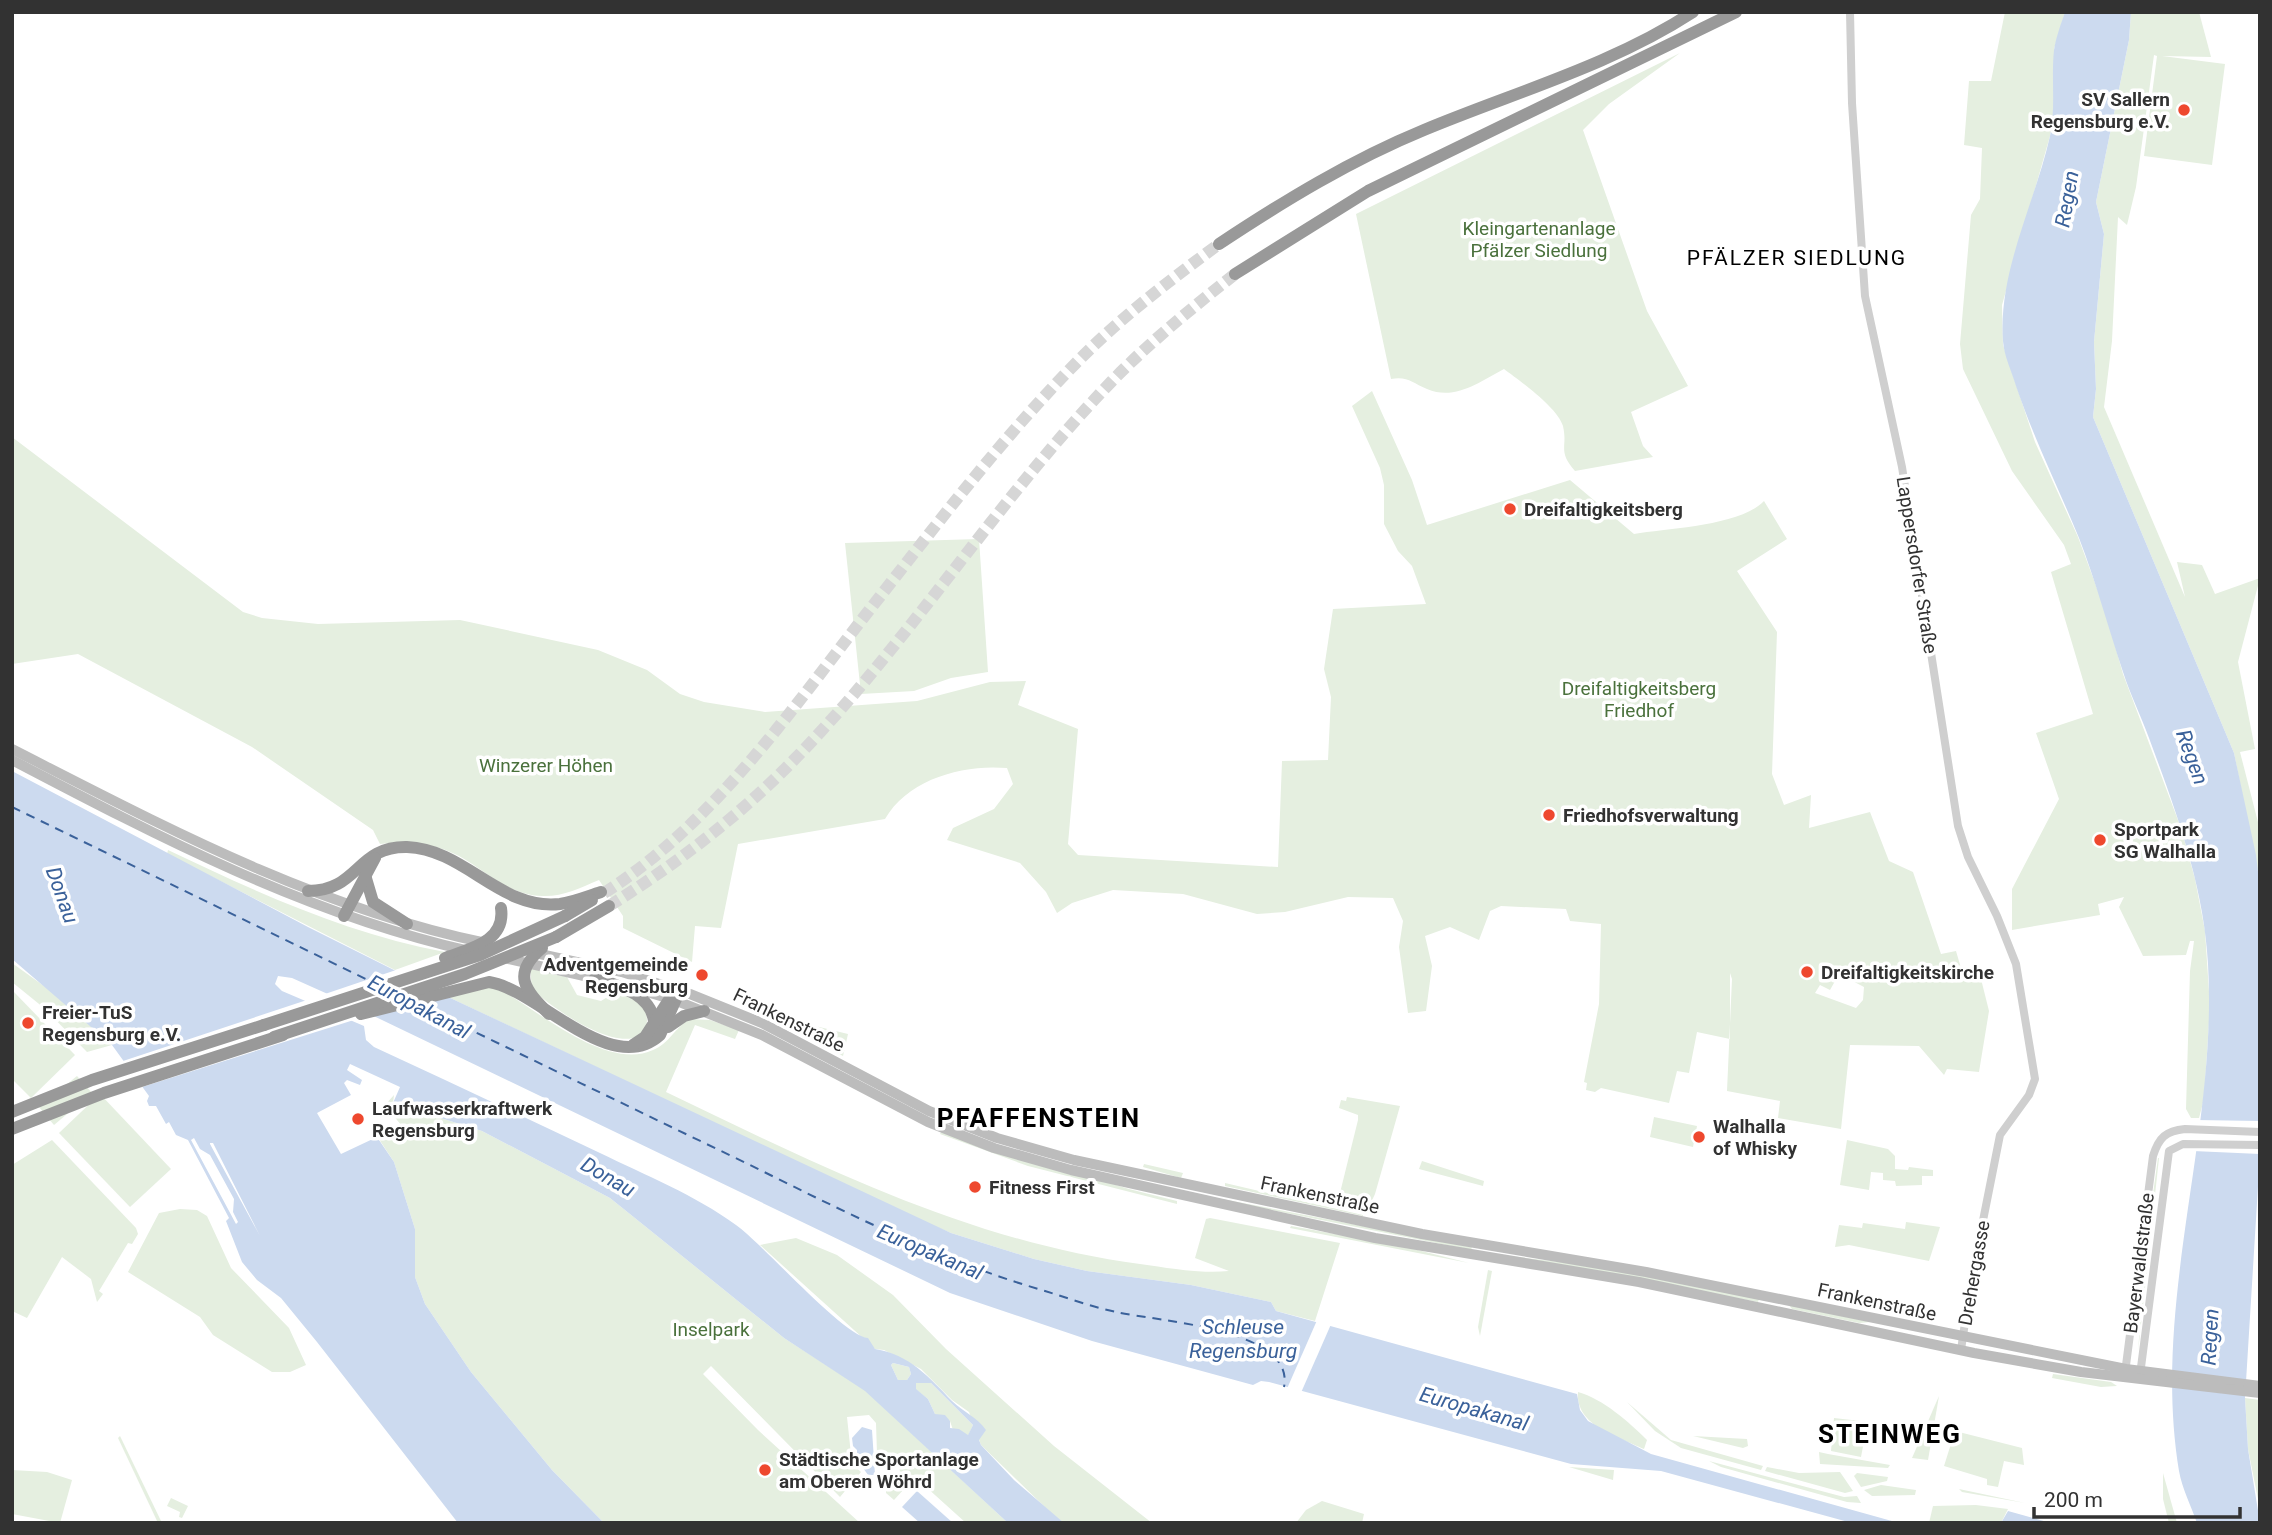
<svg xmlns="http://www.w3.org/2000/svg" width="2272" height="1535" viewBox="0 0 2272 1535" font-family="Roboto,sans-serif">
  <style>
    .green { fill: #e5efe0; fill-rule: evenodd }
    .water { fill: #ccdaef; fill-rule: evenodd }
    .pier { fill: #fff }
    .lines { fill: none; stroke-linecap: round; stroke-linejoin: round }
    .ferry { stroke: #3a619a; stroke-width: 2; stroke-dasharray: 9 7; stroke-linecap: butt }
    .motorway-tunnel { stroke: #d6d6d6; stroke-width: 12; stroke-dasharray: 12 6; stroke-linecap: butt }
    .tertiary { stroke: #cfcfcf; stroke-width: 8 }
    .secondary { stroke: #bcbcbc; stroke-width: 10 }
    .motorway { stroke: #999; stroke-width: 12 }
    .motorway-bridge { stroke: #999; stroke-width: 12 }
    .poi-dot { fill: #ee482e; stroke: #fff; stroke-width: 2.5 }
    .labels { text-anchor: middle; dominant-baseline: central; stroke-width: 7; stroke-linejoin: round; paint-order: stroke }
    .poi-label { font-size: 19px; font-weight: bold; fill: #323232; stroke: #fff; text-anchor: start }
    .park-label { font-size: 19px; fill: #4a713c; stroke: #fff }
    .street-label { font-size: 19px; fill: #323232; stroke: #fff }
    .water-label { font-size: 21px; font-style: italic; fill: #3a619a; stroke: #fff }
    .neighbourhood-label { font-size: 21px; letter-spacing: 2px; fill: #000; stroke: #fff }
    .district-label { font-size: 26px; font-weight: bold; letter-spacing: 2px; fill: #000; stroke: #fff }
  </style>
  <rect width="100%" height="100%" fill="#fff"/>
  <g class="green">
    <polygon points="2005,12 2065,12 2054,49 2054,107 2050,136 2002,305 2003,345 2035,442 2078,537 2105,610 2123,674 2181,828 2195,879 2205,931 2210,1007 2204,1099 2199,1118 2191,1118 2186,1109 2190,971 2194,941 2190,941 2186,955 2143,956 2119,907 2124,897 2098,904 2100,915 2012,930 2012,889 2059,799 2036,733 2093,714 2051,572 2071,564 2064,545 2012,471 1963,369 1960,344 1971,215 1980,199 1982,148 1964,145 1969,81 1991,81"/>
    <polygon points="2131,12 2199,12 2211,57 2162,56 2225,64 2212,165 2144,156 2157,56 2154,55 2136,187 2127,225 2118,217 2112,341 2104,407 2185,597 2177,562 2202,565 2215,594 2260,578 2238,662 2255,749 2240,752 2260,830 2260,883 2234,753 2093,417 2096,389 2094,342 2104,234 2096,202 2129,40"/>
    <path d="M 1680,53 L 1609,104 L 1583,130 L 1647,311 L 1688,386 L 1631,412 L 1643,446 L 1653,457 L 1575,471 C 1557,450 1568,448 1563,426 C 1557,407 1520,381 1504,369 C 1479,382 1455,401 1427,389 C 1412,383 1408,376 1391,379 L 1356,214 Z"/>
    <path d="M 1372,391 L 1412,480 L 1427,525 L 1570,480 L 1634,534 C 1669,528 1740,526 1764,501 L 1787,539 L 1737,571 L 1777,632 L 1772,774 L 1784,805 L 1811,795 L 1809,828 L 1870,812 L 1889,861 L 1913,872 L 1941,954 L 1956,951 L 1963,975 L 1979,971 L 1989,1011 L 1979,1072 L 1947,1069 L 1944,1075 L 1919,1046 L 1850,1045 L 1841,1129 L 1778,1118 L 1780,1101 L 1727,1091 L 1732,979 L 1730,973 L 1730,1039 L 1697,1032 L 1689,1073 L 1677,1071 L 1669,1103 L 1601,1088 L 1595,1092 L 1586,1090 L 1587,1083 L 1584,1082 L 1599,1004 L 1601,924 L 1570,921 L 1566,909 L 1501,906 L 1490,911 L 1479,940 L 1450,927 L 1425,936 L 1432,966 L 1426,1011 L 1408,1013 L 1399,947 L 1403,921 L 1393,898 L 1348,897 L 1285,912 L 1257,914 L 1183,894 L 1113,890 L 1072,903 L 1057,913 L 1046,892 L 1020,863 L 947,840 L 953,828 L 994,809 L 1013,784 L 1007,768 C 963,764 908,779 885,819 L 738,844 L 721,928 L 695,926 L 692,962 L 623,928 L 623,916 L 599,880 C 580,888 562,897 542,896 C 509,895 486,871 459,856 C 434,843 407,841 380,844 L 373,830 L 252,747 L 78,654 L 12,664 L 12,437 L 243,612 L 262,618 L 318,624 L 460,620 L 598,650 L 647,670 L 680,694 L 704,702 L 765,712 L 917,701 L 990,682 L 1026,681 L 1018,705 L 1078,729 L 1068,844 L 1078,855 L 1278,867 L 1282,761 L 1328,760 L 1331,697 L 1324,669 L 1333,609 L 1426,604 L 1412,566 L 1398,551 L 1384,524 L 1384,485 L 1380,468 L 1352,406 ZM 1839,974 L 1864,987 L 1863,1000 L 1856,1008 L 1815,993 L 1820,985 L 1830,990 Z"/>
    <polygon points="979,539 988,672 951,678 914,691 861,694 845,543"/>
    <path d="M 168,850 C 256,892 348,934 445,952 L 395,970 L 167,854 Z"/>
    <polygon points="12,963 62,999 112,1045 87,1052 44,1008 12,982"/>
    <path d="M 530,968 L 567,977 L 577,995 L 601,1001 L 617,991 C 636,1001 651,1005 646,1029 C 642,1032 638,1037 633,1038 C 605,1045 551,1007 532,989 Z"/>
    <path d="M 496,987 C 535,1008 606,1072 653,1050 C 669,1044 675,1027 690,1019 L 710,1020 L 739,1030 L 735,1039 L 695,1025 L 666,1092 C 818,1165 971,1242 1140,1264 C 1169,1268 1200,1274 1229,1271 L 1195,1258 L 1206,1219 L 1210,1218 L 1340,1243 L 1315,1321 L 1276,1311 L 1271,1302 L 1191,1285 L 1087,1271 L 1034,1259 L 951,1233 L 910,1216 L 444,995 L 466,989 Z"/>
    <polygon points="12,990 75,1055 31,1098 12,1079"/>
    <polygon points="766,1014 848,1034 843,1056 766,1015"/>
    <polygon points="77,1076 92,1093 54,1125 39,1107"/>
    <polygon points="100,1094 171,1169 130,1207 59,1133"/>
    <polygon points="394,1095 393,1103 482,1131 610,1198 784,1338 865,1390 1008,1523 966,1523 915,1477 894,1500 886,1493 886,1483 891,1482 900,1473 899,1460 892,1454 877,1454 876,1423 869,1415 847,1417 852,1464 861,1472 840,1497 711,1366 703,1374 758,1430 860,1523 604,1523 552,1470 471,1372 425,1304 415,1277 415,1229 394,1162 375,1133 387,1127 390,1132 401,1125 385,1105"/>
    <polygon points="1347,1097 1400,1106 1375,1194 1367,1211 1337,1205 1358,1120 1358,1115 1339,1108 1341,1100 1346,1101"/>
    <polygon points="1654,1117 1697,1126 1693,1147 1650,1137"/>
    <polygon points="942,1131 1129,1189 1177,1201 1177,1204 1028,1166 940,1134"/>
    <polygon points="52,1140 136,1228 138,1234 132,1244 128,1243 99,1291 103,1294 97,1302 91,1279 62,1257 27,1318 12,1311 12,1165"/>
    <polygon points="1847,1140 1888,1149 1895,1156 1895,1169 1908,1170 1909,1167 1933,1170 1933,1176 1922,1176 1922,1185 1896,1186 1895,1181 1883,1180 1883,1173 1871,1172 1869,1190 1840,1185"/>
    <polygon points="2158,1158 2159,1158 2138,1352 2146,1244"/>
    <polygon points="1422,1161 1484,1181 1483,1186 1419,1169"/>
    <polygon points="1144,1164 1183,1173 1181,1178 1143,1167"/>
    <polygon points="1225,1183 1363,1215 1363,1216 1225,1186"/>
    <polygon points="1222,1199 1472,1247 1471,1250 1222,1200"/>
    <polygon points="180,1209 197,1210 207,1216 231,1268 289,1328 306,1365 290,1372 272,1372 213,1335 200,1317 128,1272 159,1213"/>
    <polygon points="1906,1222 1940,1227 1929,1261 1849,1245 1835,1247 1839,1225 1862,1228 1863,1223 1905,1229"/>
    <polygon points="1291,1226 1402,1246 1469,1263 1290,1228"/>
    <polygon points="796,1238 837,1255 893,1295 946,1349 1054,1446 1152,1523 1064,1523 1053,1515 981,1445 969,1412 952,1400 921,1369 884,1350 875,1349 760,1245"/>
    <polygon points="1502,1255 1594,1266 1759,1299 1758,1302"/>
    <polygon points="1488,1270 1492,1271 1480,1336 1478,1327"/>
    <polygon points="1789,1305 1871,1322 1859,1323 1792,1309"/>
    <polygon points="893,1363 909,1367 911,1374 907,1380 898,1380 891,1365"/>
    <polygon points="2053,1374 2111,1382 2117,1386 2101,1387 2052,1378"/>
    <polygon points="915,1383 931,1383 973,1425 968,1436 953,1430 950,1421 935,1414 928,1399 915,1389"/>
    <path d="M 1578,1392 C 1603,1399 1629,1422 1647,1440 L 1644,1449 C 1619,1437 1575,1426 1578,1392 Z"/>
    <polygon points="1939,1396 1928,1460 1912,1458"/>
    <polygon points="2245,1398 2260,1400 2260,1509 2248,1449"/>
    <polygon points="1627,1402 1671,1440 1763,1466 1761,1470 1681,1448 1655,1431"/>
    <polygon points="1834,1418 1887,1424 1883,1444 1864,1441 1861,1457 1831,1451"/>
    <polygon points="1955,1431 2022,1448 2024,1465 2004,1461 1998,1487 1987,1485 1987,1479 1944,1466"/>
    <polygon points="120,1436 162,1523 158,1523 118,1438"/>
    <polygon points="1693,1436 1747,1439 1748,1446 1743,1448"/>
    <polygon points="1819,1452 1828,1454 1890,1465 1888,1468 1820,1464"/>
    <polygon points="1709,1461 1844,1497 1857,1496 1861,1503 1847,1502 1721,1467"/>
    <polygon points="1569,1467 1614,1470 1613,1480"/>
    <polygon points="1767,1467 1799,1473 1840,1472 1853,1491 1845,1493 1765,1471"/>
    <polygon points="12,1470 47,1472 72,1480 60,1523 12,1514"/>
    <polygon points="1857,1473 1888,1477 1887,1481 1861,1487 1854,1476"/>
    <polygon points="2163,1473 2177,1523 2169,1523 2163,1499"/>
    <polygon points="1881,1485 1916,1490 1915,1495 1872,1496 1864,1490"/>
    <polygon points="1959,1489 2025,1503 1962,1492"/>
    <polygon points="171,1498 188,1506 182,1518 179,1517 180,1512 167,1506"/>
    <polygon points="1322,1501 1364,1514 1362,1523 1296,1523 1306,1510"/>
    <polygon points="1976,1505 2008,1509 2001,1523 1929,1523 1933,1506"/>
  </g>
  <g class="water">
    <path d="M 2065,12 L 2131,12 L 2129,40 L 2096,202 L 2104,234 L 2094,342 L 2096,389 L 2093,417 L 2234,753 L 2256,855 L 2260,888 L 2260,1154 L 2245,1398 L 2248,1449 L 2260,1523 L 2197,1523 C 2191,1506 2182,1488 2179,1471 C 2151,1301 2218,1134 2208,964 C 2204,886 2176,811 2149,738 C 2141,716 2130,694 2123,672 C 2108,627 2096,582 2079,538 C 2058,487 2034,439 2016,386 C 2012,372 2004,356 2003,341 C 1998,271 2035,203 2050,136 C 2056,107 2051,79 2054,50 C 2056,37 2061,24 2065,12 Z"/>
    <path d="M 12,771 L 308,927 L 444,995 L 951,1233 L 1034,1259 L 1087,1271 L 1191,1285 L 1271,1302 L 1276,1311 L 1577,1394 L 1580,1410 L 1588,1421 L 1651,1454 L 1899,1523 L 1852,1523 L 1661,1471 L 1571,1464 L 1269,1382 L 1261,1381 L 1253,1385 L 1092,1341 L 950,1293 L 330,995 L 292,978 L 278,976 L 275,984 L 282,991 L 364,1026 L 366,1040 L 374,1047 C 449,1082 525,1117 600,1153 C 645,1175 695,1195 736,1225 C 763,1244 843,1336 868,1338 L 875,1349 C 909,1354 930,1378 952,1401 C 963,1412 977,1417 986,1430 L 979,1440 L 981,1445 L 1014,1480 L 1064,1523 L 1008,1523 L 865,1391 L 784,1338 L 610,1198 L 482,1131 L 393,1103 L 400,1087 L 350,1064 L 347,1070 L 362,1080 L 360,1085 L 347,1080 L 344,1083 L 351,1095 L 317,1113 L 341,1154 L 377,1137 L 394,1162 L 415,1229 L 415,1277 L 425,1304 L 471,1372 L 552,1470 L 604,1523 L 458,1523 L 317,1342 L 281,1298 L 257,1280 L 242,1262 L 226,1221 L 229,1218 L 188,1140 L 176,1135 L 169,1122 L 166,1124 L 156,1106 L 149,1106 L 147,1101 L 149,1096 L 112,1045 L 12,959 ZM 194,1138 L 200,1149 L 210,1155 L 234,1199 L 233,1212 L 238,1222 L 236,1224 L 191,1140 ZM 210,1143 L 213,1143 L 260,1236 L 210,1144 ZM 893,1363 L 909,1367 L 911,1374 L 907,1380 L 898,1380 L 891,1365 ZM 916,1383 L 931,1383 L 973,1425 L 968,1435 L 959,1429 L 950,1428 L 950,1421 L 945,1415 L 935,1414 L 928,1399 L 916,1389 Z"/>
    <polygon points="862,1427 872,1430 875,1475 868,1475 861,1465 857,1465 857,1450 853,1446 852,1438"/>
    <polygon points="917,1491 953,1523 920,1523 902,1507"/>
    <polygon points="2008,1511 2051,1523 2001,1523"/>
  </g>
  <g class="pier">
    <polygon points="399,969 449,994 365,1017 322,995"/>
    <polygon points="310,999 357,1019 139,1088 120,1062"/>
    <polygon points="2195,1120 2260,1121 2260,1154 2193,1151"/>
    <polygon points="1318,1318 1332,1322 1300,1395 1286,1391"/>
  </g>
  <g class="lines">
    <g class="ferry">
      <polyline points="12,807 376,984"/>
      <path d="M 419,1005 C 529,1058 638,1111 748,1164 C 845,1212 941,1261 1045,1291 C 1068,1298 1092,1307 1116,1312 C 1154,1321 1296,1328 1284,1387"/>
    </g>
    <g class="motorway-tunnel">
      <path d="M 604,893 C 713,824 789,713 867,613 C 934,528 1000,440 1077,362 C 1120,318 1169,281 1219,244"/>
      <path d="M 609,906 C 673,866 734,820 788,766 C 906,647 995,502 1112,381 C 1150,342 1192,308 1235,274"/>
    </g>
    <g class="tertiary">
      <polyline points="1850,12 1852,103 1865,296 1902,467 1958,826 1968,857 1997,916 2016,964 2035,1079 2029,1095 2000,1135 1971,1281 1961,1350"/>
      <path d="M 2125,1373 L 2153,1156 C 2159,1137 2166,1131 2185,1129 L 2260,1132"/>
      <polyline points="2140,1375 2169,1151 2183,1144 2260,1145"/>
    </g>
    <g class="secondary">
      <path d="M 12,749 C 167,828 314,907 486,943"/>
      <path d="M 12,760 C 159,837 306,914 469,951"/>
      <polyline points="531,952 622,972 690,994 762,1023 929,1111 997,1138 1074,1160 1422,1234 1646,1272 2126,1369 2260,1386"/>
      <polyline points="504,958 602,980"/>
      <polyline points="627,986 677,1001 762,1035 928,1122 994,1148 1071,1170 1375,1238 1639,1282 1974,1353 2081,1372 2260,1393"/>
    </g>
    <g class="motorway">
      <path d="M 1219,244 C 1284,201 1351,160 1424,130 C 1515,92 1610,66 1693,12"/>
      <polyline points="1235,274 1368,191 1736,12"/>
      <polyline points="365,875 373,902 407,924"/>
      <path d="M 308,891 C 359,891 356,846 407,847 C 465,849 501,911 560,904 C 574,902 588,896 601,892"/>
      <polyline points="344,916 375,858"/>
      <polyline points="565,916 592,900"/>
      <polyline points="556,937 609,906"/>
      <path d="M 595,978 C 618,986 650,993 654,1021"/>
      <path d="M 361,1014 L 489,982 C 537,989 611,1079 660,1035 L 680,990"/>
      <polyline points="668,1027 684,1016 704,1011"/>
      <polyline points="633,1045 645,1037 676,989"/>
      <polyline points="12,1112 92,1080 264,1025"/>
      <polyline points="12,1129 104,1093 283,1035"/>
    </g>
    <g class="motorway-bridge">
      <path d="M 542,948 C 511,974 525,990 549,1014"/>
      <path d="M 445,958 C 469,949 506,942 501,908"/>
      <polyline points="264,1025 480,955 565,916"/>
      <polyline points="274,1037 465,974 556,937"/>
    </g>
  </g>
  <g class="poi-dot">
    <circle cx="2184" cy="110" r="7"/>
    <circle cx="1510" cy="509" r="7"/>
    <circle cx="1549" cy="815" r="7"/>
    <circle cx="2100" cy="840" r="7"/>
    <circle cx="1807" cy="972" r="7"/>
    <circle cx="702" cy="975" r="7"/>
    <circle cx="28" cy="1023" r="7"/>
    <circle cx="358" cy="1119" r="7"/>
    <circle cx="1699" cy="1137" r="7"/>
    <circle cx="975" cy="1187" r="7"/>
    <circle cx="765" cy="1470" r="7"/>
  </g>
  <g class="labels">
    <g class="poi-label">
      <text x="2170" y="99" text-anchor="end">SV Sallern<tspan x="2170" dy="22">Regensburg e.V.</tspan></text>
      <text x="1524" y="509">Dreifaltigkeitsberg</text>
      <text x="1563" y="815">Friedhofsverwaltung</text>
      <text x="2114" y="829">Sportpark<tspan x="2114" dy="22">SG Walhalla</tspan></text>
      <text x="688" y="964" text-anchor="end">Adventgemeinde<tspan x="688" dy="22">Regensburg</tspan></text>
      <text x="1821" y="972">Dreifaltigkeitskirche</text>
      <text x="42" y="1012">Freier-TuS<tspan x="42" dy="22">Regensburg e.V.</tspan></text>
      <text x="372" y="1108">Laufwasserkraftwerk<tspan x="372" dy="22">Regensburg</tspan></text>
      <text x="1713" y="1126">Walhalla<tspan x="1713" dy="22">of Whisky</tspan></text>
      <text x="989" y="1187">Fitness First</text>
      <text x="779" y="1459">Städtische Sportanlage<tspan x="779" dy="22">am Oberen Wöhrd</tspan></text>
    </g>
    <g class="park-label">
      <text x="1539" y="228">Kleingartenanlage<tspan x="1539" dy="22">Pfälzer Siedlung</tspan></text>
      <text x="1639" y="688">Dreifaltigkeitsberg<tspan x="1639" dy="22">Friedhof</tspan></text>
      <text x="546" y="765">Winzerer Höhen</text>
      <text x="711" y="1329">Inselpark</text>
    </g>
    <g class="street-label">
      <text transform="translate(1917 565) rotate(81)">Lappersdorfer Straße</text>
      <text transform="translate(789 1020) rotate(26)">Frankenstraße</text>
      <text transform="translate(1320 1195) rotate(12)">Frankenstraße</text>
      <text transform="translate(2139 1263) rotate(-83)">Bayerwaldstraße</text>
      <text transform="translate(1974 1273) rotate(-80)">Drehergasse</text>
      <text transform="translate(1877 1302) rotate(12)">Frankenstraße</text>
    </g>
    <g class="water-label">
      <text transform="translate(2067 199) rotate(-80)">Regen</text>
      <text transform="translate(2192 757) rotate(70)">Regen</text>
      <text transform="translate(62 895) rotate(70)">Donau</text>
      <text transform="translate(419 1007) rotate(28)">Europakanal</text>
      <text transform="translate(608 1177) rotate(30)">Donau</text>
      <text transform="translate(930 1252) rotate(23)">Europakanal</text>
      <text x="1243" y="1327">Schleuse<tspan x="1243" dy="24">Regensburg</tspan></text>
      <text transform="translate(2210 1337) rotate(-87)">Regen</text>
      <text transform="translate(1474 1409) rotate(16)">Europakanal</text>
    </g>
    <g class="neighbourhood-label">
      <text x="1797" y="258">PFÄLZER SIEDLUNG</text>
    </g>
    <g class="district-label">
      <text x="1039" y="1118">PFAFFENSTEIN</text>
      <text x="1890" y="1434">STEINWEG</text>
    </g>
  </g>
  <rect width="2272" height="1535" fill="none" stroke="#323232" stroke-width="28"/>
  <path d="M2034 1507v10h206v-10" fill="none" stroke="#323232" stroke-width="3.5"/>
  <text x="2044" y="1507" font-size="21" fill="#323232" stroke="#ffffff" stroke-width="5" paint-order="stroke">200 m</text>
</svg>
